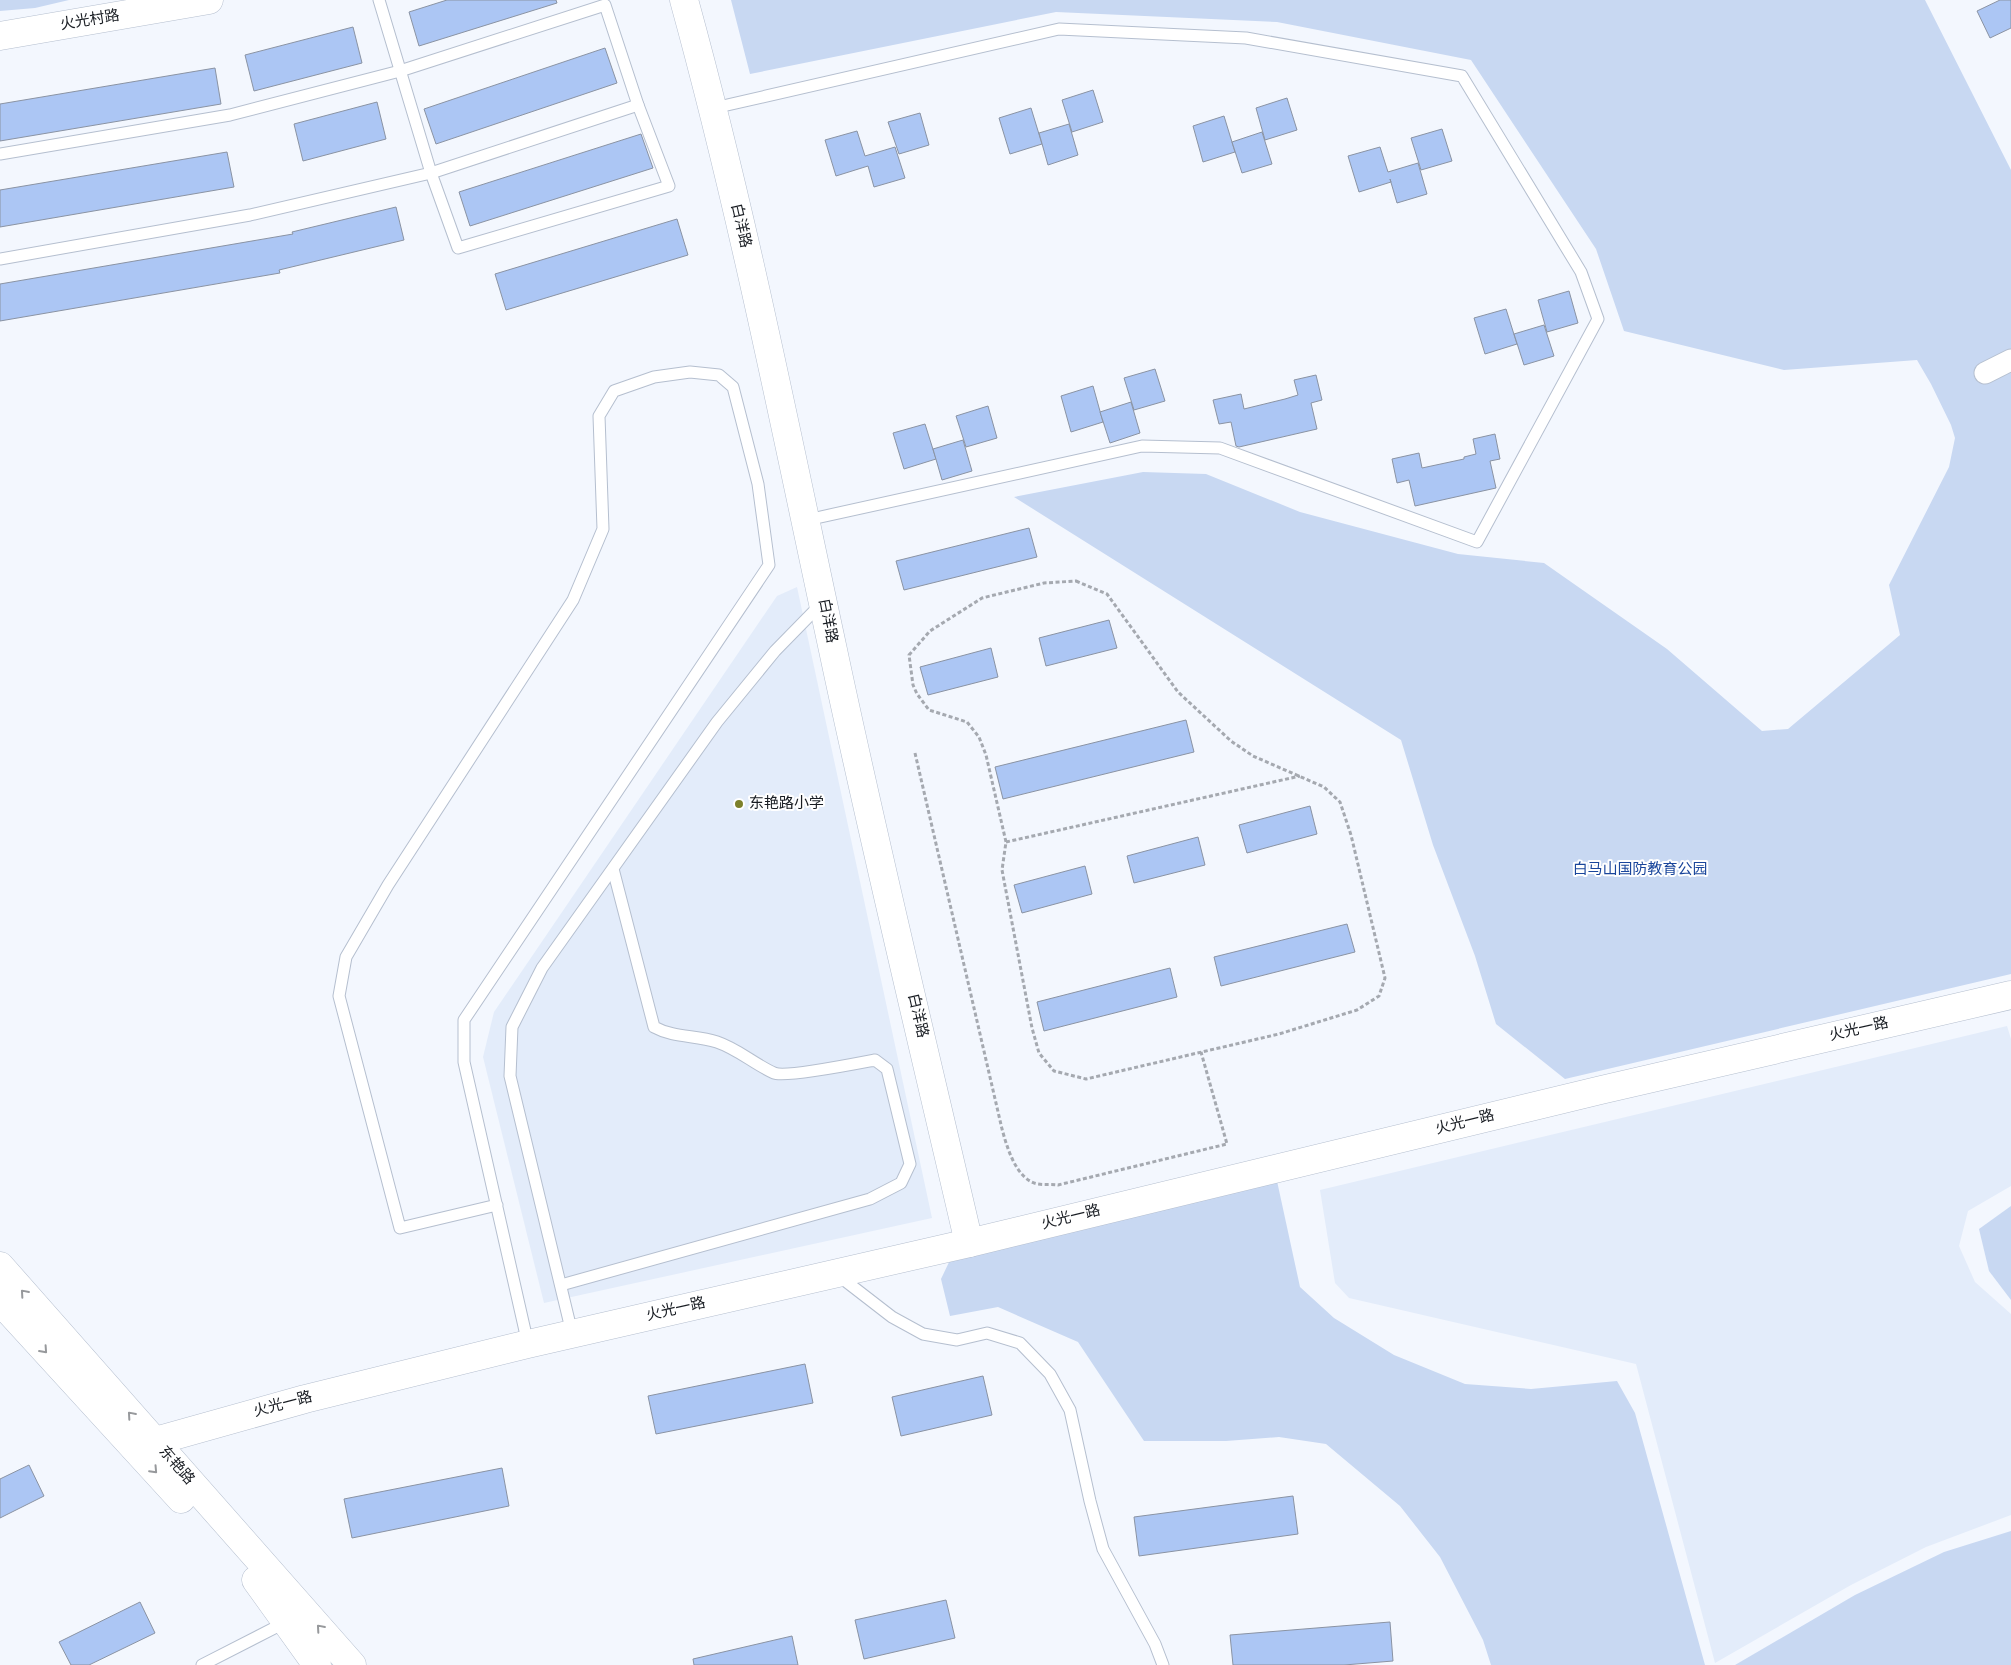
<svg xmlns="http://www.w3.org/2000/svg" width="2011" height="1665" viewBox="0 0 2011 1665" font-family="Overpass,'Noto Sans SC',sans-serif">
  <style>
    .built { fill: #e3ecfa }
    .green { fill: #c8d8f2 }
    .building { fill: #acc6f4; stroke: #8a93a3 }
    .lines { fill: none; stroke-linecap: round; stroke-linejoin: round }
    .service-casing { stroke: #b5bfcf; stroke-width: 13 }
    .minor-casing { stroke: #b5bfcf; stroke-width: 23 }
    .tertiary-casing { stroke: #b5bfcf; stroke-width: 29 }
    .secondary-casing { stroke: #b5bfcf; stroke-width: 29 }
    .path { stroke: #a5a9b0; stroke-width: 3; stroke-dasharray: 4 2.5; stroke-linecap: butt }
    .service { stroke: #fff; stroke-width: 11 }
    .minor { stroke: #fff; stroke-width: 21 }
    .tertiary { stroke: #fff; stroke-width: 28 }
    .secondary { stroke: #fff; stroke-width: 28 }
    .oneway { stroke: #97999c }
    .poi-dot { fill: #7c802a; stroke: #fff; stroke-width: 2 }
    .labels { text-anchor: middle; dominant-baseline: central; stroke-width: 4; stroke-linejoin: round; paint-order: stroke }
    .street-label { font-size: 15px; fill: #181c22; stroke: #fff }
    .poi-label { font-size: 15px; fill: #181c22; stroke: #fff; text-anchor: start }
    .park-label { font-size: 15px; fill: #19459b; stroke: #fff }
  </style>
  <rect width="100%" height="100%" fill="#f3f7fe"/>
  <g class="built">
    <polygon points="797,587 932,1218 544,1303 483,1057 494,1012 777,596"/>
    <polygon points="2007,1026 2011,1039 2011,1186 1968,1211 1959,1246 1975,1282 2011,1314 2011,1515 1926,1547 1851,1585 1715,1663 1636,1364 1349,1298 1335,1283 1320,1190"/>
  </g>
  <g class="green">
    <polygon points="0,0 69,0 35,8 0,11"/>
    <polygon points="731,0 1925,0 2011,170 2011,974 1565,1079 1496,1024 1475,956 1433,845 1401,740 1014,497 1143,472 1206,474 1300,512 1458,554 1544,563 1667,649 1762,731 1788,729 1900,635 1889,585 1949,467 1955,438 1951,425 1931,384 1917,360 1784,370 1624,331 1596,249 1471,60 1277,22 1056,12 750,74"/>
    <polygon points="1277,1181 1300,1287 1334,1318 1394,1355 1465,1384 1531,1389 1617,1381 1635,1413 1705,1665 1491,1665 1483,1640 1440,1557 1400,1506 1326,1444 1279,1437 1226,1441 1144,1441 1078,1342 998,1307 950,1316 941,1279 951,1258"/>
    <polygon points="2011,1206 2011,1300 1989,1271 1979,1229"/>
    <polygon points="2011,1531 2011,1665 1735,1665 1855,1595 1944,1552"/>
  </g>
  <g class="building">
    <polygon points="447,0 556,0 557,3 419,46 409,12"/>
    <polygon points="2000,0 2011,0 2011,28 1990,38 1977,11"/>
    <polygon points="353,27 362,63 254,91 245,55"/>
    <polygon points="605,48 617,83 436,144 424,109"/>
    <polygon points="215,68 221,104 0,141 0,104"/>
    <polygon points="1093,90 1103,122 1072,132 1062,100"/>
    <polygon points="1287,98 1297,130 1265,140 1256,108"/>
    <polygon points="377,102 386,139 303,161 294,124"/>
    <polygon points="1031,108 1042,144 1010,154 999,118"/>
    <polygon points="920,113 929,145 899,154 888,122"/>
    <polygon points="1224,116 1235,152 1203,162 1193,126"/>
    <polygon points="1069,124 1078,155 1048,165 1039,133"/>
    <polygon points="1442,129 1452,161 1421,170 1411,138"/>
    <polygon points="857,131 865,156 895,147 905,178 874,187 868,166 836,176 825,140"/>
    <polygon points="1262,132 1272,164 1242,173 1232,142"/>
    <polygon points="641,134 653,168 470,226 459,192"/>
    <polygon points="1380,147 1388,172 1418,163 1427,194 1397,203 1390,179 1391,182 1359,192 1348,156"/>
    <polygon points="227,152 234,187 0,227 0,190"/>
    <polygon points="396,207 404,240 279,270 280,273 0,321 0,284 293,234 292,232"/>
    <polygon points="677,219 688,255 506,310 495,274"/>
    <polygon points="1569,291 1578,323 1547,332 1538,300"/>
    <polygon points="1506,309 1517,344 1485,354 1474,318"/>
    <polygon points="1544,325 1554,356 1524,365 1514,334"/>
    <polygon points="1155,369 1165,401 1134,410 1124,378"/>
    <polygon points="1316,375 1322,400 1311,403 1317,429 1239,447 1236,446 1231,422 1219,424 1213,400 1241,394 1244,409 1285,399 1298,395 1294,380"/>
    <polygon points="1093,386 1103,422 1071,432 1061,396"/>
    <polygon points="1131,402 1140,433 1110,443 1100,412"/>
    <polygon points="988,406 997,438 966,447 956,416"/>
    <polygon points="925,424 936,459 904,469 893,433"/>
    <polygon points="1495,434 1500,459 1490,461 1496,488 1415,506 1409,480 1397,483 1392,459 1419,453 1422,468 1464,459 1464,457 1476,454 1473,439"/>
    <polygon points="963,440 972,471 942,480 933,449"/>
    <polygon points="1029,528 1037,557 904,590 896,561"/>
    <polygon points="1109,620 1117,648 1046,666 1039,638"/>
    <polygon points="991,648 998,677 928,695 920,667"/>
    <polygon points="1186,720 1194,752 1003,799 995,767"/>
    <polygon points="1310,806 1317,834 1247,853 1239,825"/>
    <polygon points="1198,837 1205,865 1134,883 1127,856"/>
    <polygon points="1085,866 1092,894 1022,913 1014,885"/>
    <polygon points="1347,924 1355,952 1221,986 1214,957"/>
    <polygon points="1170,968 1177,997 1044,1031 1037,1002"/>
    <polygon points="805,1364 813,1403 656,1434 648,1396"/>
    <polygon points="983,1376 992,1415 901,1436 892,1397"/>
    <polygon points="29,1465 44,1496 0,1518 0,1479"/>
    <polygon points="502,1468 509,1506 352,1538 344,1499"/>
    <polygon points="1293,1496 1298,1534 1139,1556 1134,1517"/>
    <polygon points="946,1600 955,1638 864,1659 855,1620"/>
    <polygon points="140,1602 155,1633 89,1665 71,1665 59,1642"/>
    <polygon points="1390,1622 1393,1661 1344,1665 1233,1665 1230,1635"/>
    <polygon points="792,1636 798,1665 694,1665 693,1659"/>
  </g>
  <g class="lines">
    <g class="service-casing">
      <g id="service">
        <polyline points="379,0 431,173 458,248 669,186 638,105"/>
        <polyline points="714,108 1059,29 1246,38 1462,76 1581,272 1598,319 1477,542 1220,448 1142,446 807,520"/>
        <polyline points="0,154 230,115 400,71 605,5 638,105 431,173 250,215 0,259"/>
        <polyline points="497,1205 400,1228 339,996 346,957 388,885 573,600 603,529 599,416 614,391 654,377 690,372 719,375 733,387 758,484 769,565 464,1020 464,1062 528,1344"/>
        <polyline points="839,1276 892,1317 923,1334 957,1340 987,1333 1020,1343 1050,1374 1070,1410 1090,1501 1103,1549 1155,1644 1163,1665"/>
        <path d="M 561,1285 L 870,1199 L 901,1183 L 910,1164 L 887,1069 L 875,1060 C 859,1063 785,1078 774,1073 C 754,1064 738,1049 717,1042 C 696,1035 674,1038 654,1027 L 613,869"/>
        <polyline points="572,1333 510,1076 512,1027 542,968 717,722 775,651 822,603"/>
        <polyline points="202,1665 286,1622"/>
      </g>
    </g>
    <g class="minor-casing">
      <polyline id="minor" points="1985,373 2011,360"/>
    </g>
    <g class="tertiary-casing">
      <g id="tertiary">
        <path d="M 684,0 C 743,214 786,432 833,650 C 875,848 923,1045 969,1243"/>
        <polyline points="0,36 209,0"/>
        <polyline points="134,1447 305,1399 528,1344 969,1243 1601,1090 2011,995"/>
      </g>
    </g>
    <g class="secondary-casing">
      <g id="secondary">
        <polyline points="0,1266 352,1665"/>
        <polyline points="0,1301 181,1499"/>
        <polyline points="256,1580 317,1665"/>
      </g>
    </g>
    <g class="path">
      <polygon points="1076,581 1107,594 1178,692 1231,741 1253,756 1324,787 1340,802 1351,835 1385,978 1379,996 1357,1010 1279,1034 1086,1079 1054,1071 1039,1053 1032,1028 1002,870 1006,842 986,755 979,737 967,722 929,710 917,694 913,685 909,655 930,631 982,598 1044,583"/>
      <path d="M 915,753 L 1002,1129 C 1007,1147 1016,1180 1038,1184 C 1045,1185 1052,1184 1058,1185 L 1227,1144 L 1201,1052"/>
      <polyline points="1006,842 1300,776"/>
    </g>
    <use href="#service" class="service"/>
    <use href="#minor" class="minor"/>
    <use href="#tertiary" class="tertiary"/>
    <use href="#secondary" class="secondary"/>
  </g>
  <defs><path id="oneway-chevron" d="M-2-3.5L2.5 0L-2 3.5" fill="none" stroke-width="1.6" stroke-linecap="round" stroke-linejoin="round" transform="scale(1.25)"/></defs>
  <g class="oneway">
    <use href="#oneway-chevron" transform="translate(24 1293) rotate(-131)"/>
    <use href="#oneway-chevron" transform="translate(44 1350) rotate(48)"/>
    <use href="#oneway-chevron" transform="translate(131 1415) rotate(-131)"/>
    <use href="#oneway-chevron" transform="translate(154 1470) rotate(47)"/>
    <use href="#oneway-chevron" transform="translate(320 1628) rotate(-131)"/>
  </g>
  <circle class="poi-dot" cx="739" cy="804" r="5"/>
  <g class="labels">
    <g class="street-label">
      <text transform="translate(90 21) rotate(-9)">火光村路</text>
      <text transform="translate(740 226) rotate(77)">白洋路</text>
      <text transform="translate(827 621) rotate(79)">白洋路</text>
      <text transform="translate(917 1016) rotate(77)">白洋路</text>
      <text transform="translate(1859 1030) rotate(-13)">火光一路</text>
      <text transform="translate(1465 1123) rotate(-14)">火光一路</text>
      <text transform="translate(1071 1218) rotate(-14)">火光一路</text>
      <text transform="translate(676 1310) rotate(-13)">火光一路</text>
      <text transform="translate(283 1405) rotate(-15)">火光一路</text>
      <text transform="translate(176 1466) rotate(49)">东艳路</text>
    </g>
    <g class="poi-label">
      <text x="749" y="804">东艳路小学</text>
    </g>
    <g class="park-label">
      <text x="1640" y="870">白马山国防教育公园</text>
    </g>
  </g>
</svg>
